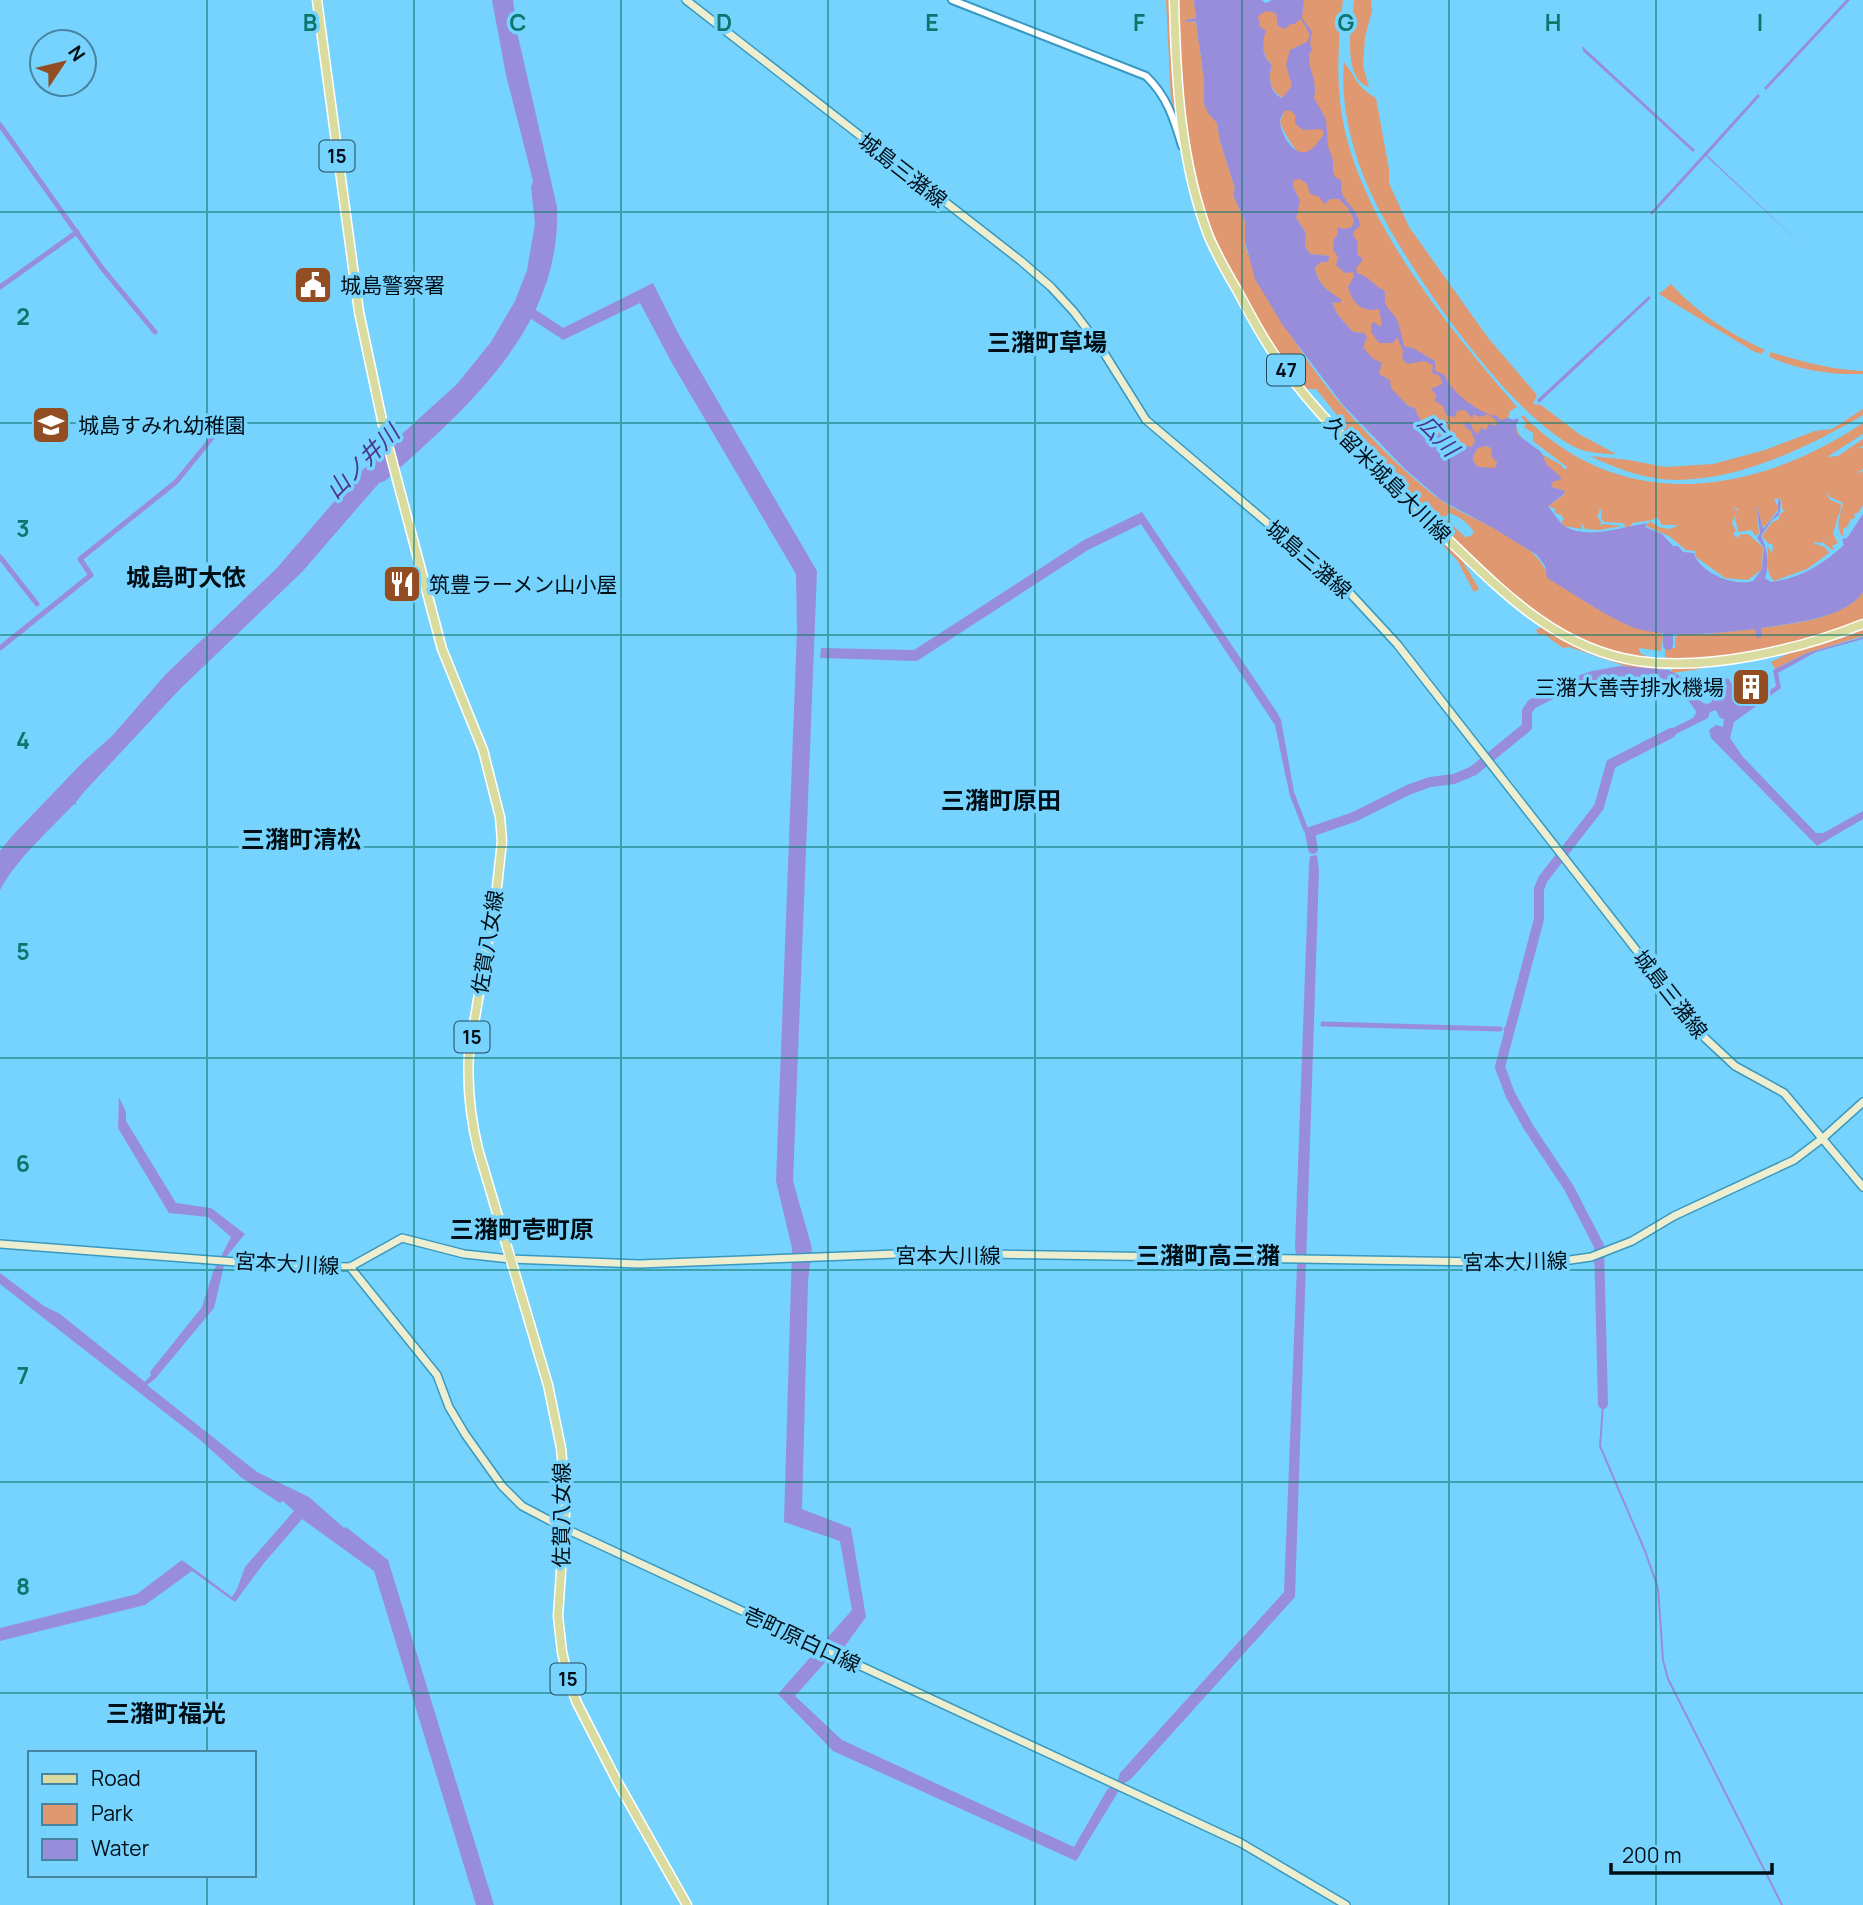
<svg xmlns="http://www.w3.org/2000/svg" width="1863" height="1905" viewBox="0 0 1863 1905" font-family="Manrope,'Noto Sans JP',sans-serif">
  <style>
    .green { fill: #df9870; fill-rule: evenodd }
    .water { fill: #988ddb; fill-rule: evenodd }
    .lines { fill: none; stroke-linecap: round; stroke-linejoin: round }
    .stream { stroke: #988ddb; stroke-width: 2 }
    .canal { stroke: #988ddb; stroke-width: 5 }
    .river { stroke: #988ddb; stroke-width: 10 }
    .tertiary-casing { stroke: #3799c1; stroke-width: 10 }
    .secondary-casing { stroke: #3799c1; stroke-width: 10 }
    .primary-casing { stroke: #fff; stroke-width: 11 }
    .tertiary { stroke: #fff; stroke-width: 6 }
    .secondary { stroke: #ededcf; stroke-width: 7 }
    .primary { stroke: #dadb9f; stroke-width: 8 }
    .grid { fill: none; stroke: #0f766e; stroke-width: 2; stroke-opacity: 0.55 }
    .labels { text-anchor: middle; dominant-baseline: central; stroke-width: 7; stroke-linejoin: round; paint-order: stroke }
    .shield { fill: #76d3fd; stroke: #23495b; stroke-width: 2 }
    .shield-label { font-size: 19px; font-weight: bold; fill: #000e16 }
    .street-label { font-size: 21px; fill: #000e16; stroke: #76d3fd }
    .poi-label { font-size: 21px; fill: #000e16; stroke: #76d3fd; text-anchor: start }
    .water-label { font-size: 23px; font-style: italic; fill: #49338e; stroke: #76d3fd }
    .quarter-label { font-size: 24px; font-weight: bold; fill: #000e16; stroke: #76d3fd }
    .grid-label { font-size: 23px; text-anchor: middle; font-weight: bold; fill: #0f766e; stroke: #76d3fd; stroke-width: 7; stroke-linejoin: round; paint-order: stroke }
  </style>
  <rect width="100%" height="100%" fill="#76d3fd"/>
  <g class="green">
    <polygon points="1166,0 1171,0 1172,63 1181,128 1171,99"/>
    <path d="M 1177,0 L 1194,0 L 1196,19 L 1186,20 L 1186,22 L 1196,21 L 1204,80 L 1204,104 L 1217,123 L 1220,141 L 1235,188 L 1233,195 L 1245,221 L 1245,241 L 1247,252 C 1266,286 1282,323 1304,355 C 1335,403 1394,465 1439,499 C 1469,521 1540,539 1548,578 C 1582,598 1619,628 1660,631 L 1663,637 L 1661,651 L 1639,648 L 1640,653 L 1650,658 C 1605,657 1563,631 1526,607 L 1340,430 L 1341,420 L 1316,389 L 1304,389 C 1263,332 1220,270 1201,202 C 1182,137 1179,67 1177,0 ZM 1448,513 C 1460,516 1467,522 1474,532 L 1471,536 L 1465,537 L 1445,518 Z"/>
    <path d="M 1283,0 L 1343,0 C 1337,47 1335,98 1348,143 C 1374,237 1454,334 1517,407 L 1510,411 L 1508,418 L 1510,420 L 1475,441 L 1472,447 L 1457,451 L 1443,440 L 1441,435 C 1428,432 1419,421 1415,408 L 1408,406 L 1390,388 L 1390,380 L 1379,374 L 1378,369 L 1363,347 L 1364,333 L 1353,332 L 1337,314 L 1332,301 L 1341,300 C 1328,291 1317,284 1315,267 L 1329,256 L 1310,254 L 1305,246 L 1306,233 L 1296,218 L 1297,198 L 1293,186 L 1294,180 L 1310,164 C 1296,151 1287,140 1280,122 L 1296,82 L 1286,99 C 1271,94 1267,80 1272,65 C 1260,54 1261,31 1257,16 Z"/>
    <path d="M 1354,0 L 1371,0 L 1372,11 L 1365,37 L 1363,66 L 1369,87 C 1341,78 1352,23 1354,0 Z"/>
    <path d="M 1344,62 C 1357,78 1355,86 1376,98 L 1389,169 L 1389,183 L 1409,227 L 1489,339 L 1537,395 L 1533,404 L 1541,405 L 1579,434 L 1616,454 C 1605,454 1589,453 1579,449 C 1511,420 1401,260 1370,191 C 1352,151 1340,104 1344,62 Z"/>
    <path d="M 1671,284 C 1697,313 1730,334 1765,350 L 1761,354 L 1753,351 L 1659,294 Z"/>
    <path d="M 1770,352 C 1801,361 1831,370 1863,371 L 1863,374 C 1832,375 1798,370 1770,357 Z"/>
    <path d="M 1863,409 L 1863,415 L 1858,418 C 1802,450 1728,486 1661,479 C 1636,476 1613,467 1590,456 L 1629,460 L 1665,467 L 1713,464 L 1765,450 L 1815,431 L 1832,429 Z"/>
    <path d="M 1523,415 C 1621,516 1755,495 1863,423 L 1863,434 L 1827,457 L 1838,456 L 1863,439 L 1863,446 L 1858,448 L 1863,448 L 1863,469 L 1856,474 L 1863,471 L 1863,505 L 1858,513 L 1854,514 L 1855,518 L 1851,519 L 1847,527 L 1843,529 L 1843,537 C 1834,527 1841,514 1843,503 L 1830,497 L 1825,490 L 1830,500 L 1841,504 L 1840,515 L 1839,513 L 1833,534 L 1838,543 L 1832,546 L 1834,549 L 1833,550 L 1823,543 L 1827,535 L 1822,543 L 1814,542 L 1816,546 L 1817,544 L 1826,548 L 1829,553 L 1807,569 L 1774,581 C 1764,572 1770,557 1767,545 L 1772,554 L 1773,545 L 1768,543 L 1762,536 L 1772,522 L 1778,520 L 1781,513 L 1785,511 L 1782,509 L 1782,502 L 1779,498 L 1774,500 L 1779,508 C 1774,515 1770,521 1763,528 L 1756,506 L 1759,533 L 1756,536 L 1751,530 L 1738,532 L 1735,517 L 1738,509 L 1734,506 L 1737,511 L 1732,523 L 1736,531 L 1733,533 L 1736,538 L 1739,535 L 1741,539 L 1740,534 L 1748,534 L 1763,547 L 1762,569 L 1748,580 L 1725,578 L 1696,557 L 1695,551 L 1686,550 L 1669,536 L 1646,526 L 1650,521 C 1659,528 1669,532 1678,525 L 1662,525 L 1657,517 L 1652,520 L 1633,523 L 1629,527 L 1626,527 L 1623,523 L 1604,522 L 1601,518 L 1601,510 L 1598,508 L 1600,512 L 1597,516 L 1591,516 L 1597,516 L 1601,522 L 1600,526 L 1603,524 L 1622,526 L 1599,530 L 1585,529 L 1581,522 L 1582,529 L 1563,526 L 1562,521 L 1564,519 L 1561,515 L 1555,513 L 1555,509 L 1548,506 L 1564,495 L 1564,491 L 1552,487 L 1516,442 L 1516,425 C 1519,445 1545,455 1561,465 L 1565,470 L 1567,467 L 1533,441 L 1533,433 L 1524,427 L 1526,423 L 1521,417 Z"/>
    <polygon points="1486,446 1491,448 1497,462 1495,469 1478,467 1473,461 1473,456 1478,447"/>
    <polygon points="1404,501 1458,553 1479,589 1474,592 1457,560 1413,515"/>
    <path d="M 1863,592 L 1863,620 C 1796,644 1736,659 1665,659 L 1665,648 L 1675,648 L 1675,638 L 1678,634 L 1706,634 L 1755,629 L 1762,636 L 1760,628 C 1790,624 1845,619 1863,592 Z"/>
    <path d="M 1542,627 C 1568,642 1610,662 1640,665 C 1660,667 1681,663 1701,669 L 1672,673 L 1672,669 L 1660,669 L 1659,672 L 1637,670 L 1569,647 L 1563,648 L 1545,635 L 1538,634 L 1536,630 Z"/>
    <polygon points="1863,630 1863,636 1807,653 1775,669 1771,662 1800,648 1854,631"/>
  </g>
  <g class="water">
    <path d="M 492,0 L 513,0 L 518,36 L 557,207 C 562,327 467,408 385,481 L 379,483 L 302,572 L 179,690 L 84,792 L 76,802 L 76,805 L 74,804 C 48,832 19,856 0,890 L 0,851 L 12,836 L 83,762 L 112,736 L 166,674 L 276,569 L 358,474 L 457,384 L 491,342 L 515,301 L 527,270 L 535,224 L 531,187 L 533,181 L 506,75 Z"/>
    <path d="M 1194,0 L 1261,0 L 1266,3 L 1272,0 L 1304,0 L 1302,18 L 1312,32 L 1310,43 L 1312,51 L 1309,54 C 1308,71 1318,79 1314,98 L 1326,119 L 1328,146 L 1333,160 L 1333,172 L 1335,177 L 1342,181 C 1336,200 1359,207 1360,226 L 1354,231 L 1353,235 L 1358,243 L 1357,254 L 1363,259 L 1356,269 L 1357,273 C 1370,277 1373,285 1385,291 C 1384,308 1387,305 1396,318 C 1399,322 1403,341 1404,346 L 1413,348 L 1435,361 L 1435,371 L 1445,375 C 1450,392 1480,414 1497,416 L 1500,420 L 1508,418 L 1514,420 L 1517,418 L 1519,420 L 1516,425 L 1517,434 L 1541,452 L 1547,465 L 1560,476 L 1561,480 L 1554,481 L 1551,485 L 1552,487 L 1565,491 L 1564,494 L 1548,506 C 1553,512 1560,524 1566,527 C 1588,539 1624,527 1647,523 L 1645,527 L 1662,534 L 1673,546 L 1678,546 L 1683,552 L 1694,553 C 1699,572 1733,587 1753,581 L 1762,569 L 1764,548 L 1757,538 L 1760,533 L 1756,504 L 1763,529 L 1778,512 L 1778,498 L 1781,502 L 1779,515 L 1772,520 L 1761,536 C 1767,548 1770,564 1765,578 L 1771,582 C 1801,578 1822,565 1844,545 L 1842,539 L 1847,538 L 1863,514 L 1863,592 C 1845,619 1791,623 1761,628 L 1762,637 L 1757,638 L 1755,629 C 1718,633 1679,638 1642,630 C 1618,625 1571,592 1547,578 L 1545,566 L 1537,555 L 1493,528 L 1441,500 L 1405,469 L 1343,405 L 1282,324 L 1255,279 L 1245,241 L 1245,221 L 1233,195 L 1235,188 L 1220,141 L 1217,123 L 1208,113 L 1204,104 L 1204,80 L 1196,21 L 1186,22 L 1186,20 L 1196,18 ZM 1266,11 L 1276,13 L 1278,26 L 1285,29 L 1290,24 L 1294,24 L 1301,19 L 1310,35 L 1307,42 L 1290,50 L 1286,65 L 1292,86 L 1282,98 C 1269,93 1268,76 1272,65 C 1261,56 1262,42 1266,30 L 1260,27 L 1258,16 ZM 1290,110 L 1295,115 L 1295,124 L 1303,130 L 1322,129 L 1324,135 C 1319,140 1314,149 1308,151 C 1294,158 1281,134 1280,122 C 1280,118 1283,114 1284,111 ZM 1300,179 L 1307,184 L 1310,194 L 1318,196 L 1325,204 L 1330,199 L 1339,199 L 1348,208 L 1354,220 L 1352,227 L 1344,229 L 1337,227 L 1338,234 L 1334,239 L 1333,249 L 1338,257 L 1336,265 L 1345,273 L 1353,272 L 1354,276 L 1348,287 C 1352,302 1361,313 1379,309 L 1382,325 L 1379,326 L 1374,322 L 1371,325 L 1371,332 L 1379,343 L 1393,343 L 1397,337 L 1403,351 L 1402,358 L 1407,364 L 1424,361 L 1433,365 L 1432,373 L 1440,376 L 1442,384 L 1431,389 L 1436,395 L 1435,401 L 1443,406 L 1446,415 L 1455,417 L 1457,411 L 1465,410 L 1472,418 L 1474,414 L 1480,417 L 1488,414 L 1497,421 L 1496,426 L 1489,424 L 1486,430 L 1481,428 L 1478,434 L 1473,430 L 1471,424 L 1466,422 L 1464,426 L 1471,431 L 1475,441 L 1472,447 L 1466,446 L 1464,450 L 1457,451 L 1450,446 L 1450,439 L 1443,440 L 1441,435 C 1428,432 1419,421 1415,408 L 1408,406 L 1391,388 L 1390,380 L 1379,374 L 1382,363 L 1372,358 L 1363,347 L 1367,337 L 1364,333 L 1353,332 L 1337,314 L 1332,302 L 1340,303 L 1342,300 C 1328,291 1317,284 1315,267 L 1321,262 L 1328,262 L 1329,256 L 1310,254 L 1305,246 L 1306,233 L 1296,218 L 1300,201 L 1293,186 L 1294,180 ZM 1486,446 L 1491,448 L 1492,457 L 1497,462 L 1495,468 L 1478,467 L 1473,461 L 1473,456 L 1478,448 Z"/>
    <polygon points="1846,0 1850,0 1766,90 1764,88"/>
    <polygon points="1582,46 1695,150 1693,152 1583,51"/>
    <polygon points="1758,94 1760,96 1707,155 1807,250 1706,156 1652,215 1650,213"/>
    <polygon points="653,283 678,333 817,571 793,1181 812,1248 808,1281 802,1509 851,1528 866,1617 845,1646 828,1659 795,1696 842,1740 1074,1847 1107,1790 1118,1780 1120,1773 1284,1592 1297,1264 1295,1246 1309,865 1310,856 1317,855 1319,870 1295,1597 1131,1779 1123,1784 1076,1861 833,1751 778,1694 852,1610 840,1541 784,1522 792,1248 776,1181 797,630 796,574 673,365 640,303 563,340 547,328 550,321 563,328"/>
    <polygon points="1649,296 1651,298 1539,403 1537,400"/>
    <polygon points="1142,512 1278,714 1281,720 1291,775 1289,780 1286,778 1275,725 1141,524 1088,550 917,661 820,658 821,648 914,650 1084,540"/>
    <polygon points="1863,637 1863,639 1816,652 1778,673 1781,688 1734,722 1730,738 1743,757 1816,833 1823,833 1863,811 1863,819 1817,846 1711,738 1709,730 1716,725 1723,727 1724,719 1720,718 1716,710 1710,712 1708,718 1662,741 1661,734 1693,718 1696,713 1695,707 1701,702 1707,704 1712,702 1708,687 1728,678 1737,692 1740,690 1747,700 1744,702 1747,706 1776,686 1773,670 1807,653"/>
    <polygon points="119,1097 126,1112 126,1121 176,1203 211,1208 245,1234 226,1257 214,1308 155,1379 147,1385 257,1472 309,1497 344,1528 346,1527 388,1560 494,1905 476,1905 374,1571 302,1519 264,1563 235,1602 192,1571 145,1605 0,1641 0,1628 137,1594 182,1560 232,1597 237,1589 245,1567 294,1511 283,1501 280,1503 242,1478 199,1439 0,1284 0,1273 44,1306 60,1314 145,1382 151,1375 150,1372 202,1307 213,1272 231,1237 208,1217 169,1213 118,1128"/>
  </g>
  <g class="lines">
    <polyline class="stream" points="1603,1404 1600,1446 1645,1551 1658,1588 1663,1660 1668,1679 1782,1905"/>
    <g class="canal">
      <polyline points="0,125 102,268 155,332"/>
      <polyline points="0,287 77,232"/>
      <polyline points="0,557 37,604"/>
      <polyline points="0,648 91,575 80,559 176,482 220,428 226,428"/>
      <polyline points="1288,774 1292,794 1306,830 1310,832"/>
      <polyline points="1323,1024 1500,1029"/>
      <polyline points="1506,1029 1510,1029"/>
    </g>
    <g class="river">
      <polyline points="525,309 559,331"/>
      <polyline points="1668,645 1668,621"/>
      <polyline points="1313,849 1310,832 1354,817 1408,790 1430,782 1454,779 1473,771 1527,727 1527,711 1532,704 1575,682 1593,676 1621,671 1667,675 1675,679 1682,684 1703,712"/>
      <polyline points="1603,1404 1599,1246 1569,1188 1529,1128 1510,1094 1500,1067 1539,919 1539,889 1543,879 1599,807 1611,764 1671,733"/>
    </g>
    <g class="tertiary-casing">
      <path id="tertiary" d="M 952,0 L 1146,76 C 1167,96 1174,119 1182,146"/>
    </g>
    <g class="secondary-casing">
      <g id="secondary">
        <polyline points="686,0 1021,261 1051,287 1074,312 1099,345 1146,420 1349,592 1397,644 1705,1038 1735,1066 1784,1093 1863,1187"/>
        <polyline points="0,1244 277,1265 350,1267 402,1238 464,1254 510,1259 639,1264 922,1253 1549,1263 1591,1257 1632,1241 1674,1216 1794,1160 1823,1138 1863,1102"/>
        <polyline points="350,1267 437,1375 449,1407 465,1434 502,1486 522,1506 564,1528 1241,1843 1346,1905"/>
      </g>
    </g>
    <g class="primary-casing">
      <g id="primary">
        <path d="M 317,0 L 359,312 L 385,434 L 442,649 L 483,750 L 500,817 L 502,841 L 497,887 L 469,1053 C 467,1086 470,1116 478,1149 L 548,1385 L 561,1448 L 566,1498 L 558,1616 L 562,1652 L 569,1682 L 577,1703 L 618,1783 L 687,1905"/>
        <path d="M 1174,0 C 1176,79 1180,162 1209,237 C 1217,255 1227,273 1237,290 C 1254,322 1272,355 1295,383 C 1337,436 1387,481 1436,528 C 1495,584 1553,649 1638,661 C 1708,671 1798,650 1863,624"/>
      </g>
    </g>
    <use href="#tertiary" class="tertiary"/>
    <use href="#secondary" class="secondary"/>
    <use href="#primary" class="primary"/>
  </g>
  <path class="grid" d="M 207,0 L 207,1753M 414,0 L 414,1905M 621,0 L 621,1905M 828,0 L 828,1905M 1035,0 L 1035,1905M 1242,0 L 1242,1905M 1449,0 L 1449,1905M 1656,0 L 1656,1905M 0,212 L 1863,212M 0,423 L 1863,423M 0,635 L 1863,635M 0,847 L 1863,847M 0,1058 L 1863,1058M 0,1270 L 1863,1270M 0,1482 L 1863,1482M 0,1693 L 1863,1693M 207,1875 L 207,1905"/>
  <defs>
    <g id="civic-square" transform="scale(2.0125)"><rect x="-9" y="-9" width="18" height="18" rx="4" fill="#924d23" stroke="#76d3fd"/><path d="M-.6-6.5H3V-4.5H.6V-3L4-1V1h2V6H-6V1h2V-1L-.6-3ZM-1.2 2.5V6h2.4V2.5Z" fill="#fff"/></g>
    <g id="school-square" transform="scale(2.0125)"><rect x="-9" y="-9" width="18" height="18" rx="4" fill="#924d23" stroke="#76d3fd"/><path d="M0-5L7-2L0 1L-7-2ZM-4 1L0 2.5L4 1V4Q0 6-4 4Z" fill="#fff"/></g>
    <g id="restaurant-square" transform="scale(2.0125)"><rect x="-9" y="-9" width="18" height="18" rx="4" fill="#924d23" stroke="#76d3fd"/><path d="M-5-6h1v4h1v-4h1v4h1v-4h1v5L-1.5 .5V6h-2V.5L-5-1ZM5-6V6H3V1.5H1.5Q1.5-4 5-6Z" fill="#fff"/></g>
    <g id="building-square" transform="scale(2.0125)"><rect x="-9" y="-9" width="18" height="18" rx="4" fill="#924d23" stroke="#76d3fd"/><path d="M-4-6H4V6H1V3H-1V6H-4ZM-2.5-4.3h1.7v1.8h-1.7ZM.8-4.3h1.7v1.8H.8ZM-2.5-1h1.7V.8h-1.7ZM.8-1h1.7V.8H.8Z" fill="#fff"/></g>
  </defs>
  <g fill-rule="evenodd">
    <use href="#civic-square" x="313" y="285"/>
    <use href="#school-square" x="51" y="425"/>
    <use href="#restaurant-square" x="402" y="584"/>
    <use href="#building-square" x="1751" y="687"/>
  </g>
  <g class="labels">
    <g class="shield">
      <rect x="319.5" y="140.5" width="35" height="31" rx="5"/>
      <rect x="1267" y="354.5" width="38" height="31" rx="5"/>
      <rect x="454.5" y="1021.5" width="35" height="31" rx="5"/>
      <rect x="550.5" y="1663.5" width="35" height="31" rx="5"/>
    </g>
    <g class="shield-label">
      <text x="337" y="156">15</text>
      <text x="1286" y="370">47</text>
      <text x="472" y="1037">15</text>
      <text x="568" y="1679">15</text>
    </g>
    <g class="street-label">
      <text transform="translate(903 170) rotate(38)">城島三潴線</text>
      <text transform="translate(1388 479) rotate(45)">久留米城島大川線</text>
      <text transform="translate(1309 559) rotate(41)">城島三潴線</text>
      <text transform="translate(487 942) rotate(-81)">佐賀八女線</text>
      <text transform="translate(1671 994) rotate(52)">城島三潴線</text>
      <text x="948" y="1255">宮本大川線</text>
      <text transform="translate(1515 1261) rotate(-1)">宮本大川線</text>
      <text transform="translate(287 1263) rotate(3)">宮本大川線</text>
      <text transform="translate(561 1515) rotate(-90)">佐賀八女線</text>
      <text transform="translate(802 1639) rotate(25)">壱町原白口線</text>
    </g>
    <g class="poi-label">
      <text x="340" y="285">城島警察署</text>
      <text x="78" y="425">城島すみれ幼稚園</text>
      <text x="429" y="584">筑豊ラーメン山小屋</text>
      <text x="1724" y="687" text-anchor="end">三潴大善寺排水機場</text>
    </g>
    <g class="water-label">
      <text transform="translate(1439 435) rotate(47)">広川</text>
      <text transform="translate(362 461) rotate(-45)">山ノ井川</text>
    </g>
    <g class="quarter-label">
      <text x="1047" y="341">三潴町草場</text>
      <text x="186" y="576">城島町大依</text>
      <text x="1001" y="799">三潴町原田</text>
      <text x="301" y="838">三潴町清松</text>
      <text x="522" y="1228">三潴町壱町原</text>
      <text x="1208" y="1254">三潴町高三潴</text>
      <text x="166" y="1712">三潴町福光</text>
    </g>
  </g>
  <g class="grid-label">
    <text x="310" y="31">B</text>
    <text x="518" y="31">C</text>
    <text x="724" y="31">D</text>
    <text x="932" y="31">E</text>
    <text x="1139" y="31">F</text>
    <text x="1346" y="31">G</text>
    <text x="1553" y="31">H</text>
    <text x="1760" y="31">I</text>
    <text x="23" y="325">2</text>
    <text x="23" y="537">3</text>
    <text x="23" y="749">4</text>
    <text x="23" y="960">5</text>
    <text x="23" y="1172">6</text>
    <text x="23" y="1384">7</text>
    <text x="23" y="1595">8</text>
  </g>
  <rect x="28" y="1751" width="228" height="126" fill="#76d3fd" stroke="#4784a1" stroke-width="2"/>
  <rect x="42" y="1774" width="35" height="10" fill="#dadb9f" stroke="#4784a1" stroke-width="2"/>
  <text x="91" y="1786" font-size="21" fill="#000e16">Road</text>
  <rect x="42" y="1804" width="35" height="21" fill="#df9870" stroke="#4784a1" stroke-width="2"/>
  <text x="91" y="1821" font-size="21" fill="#000e16">Park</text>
  <rect x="42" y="1839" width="35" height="21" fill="#988ddb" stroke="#4784a1" stroke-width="2"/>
  <text x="91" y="1856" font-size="21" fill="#000e16">Water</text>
  <g transform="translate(63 63) rotate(55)"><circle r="33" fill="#76d3fd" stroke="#4784a1" stroke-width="2"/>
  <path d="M0-5L12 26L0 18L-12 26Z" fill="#924d23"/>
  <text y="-10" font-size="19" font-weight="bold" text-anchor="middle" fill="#000e16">N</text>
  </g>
  <path d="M1611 1863v10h161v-10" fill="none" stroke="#000e16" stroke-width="3.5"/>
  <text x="1622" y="1863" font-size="21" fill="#000e16" stroke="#76d3fd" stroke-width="5" paint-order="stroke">200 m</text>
</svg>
